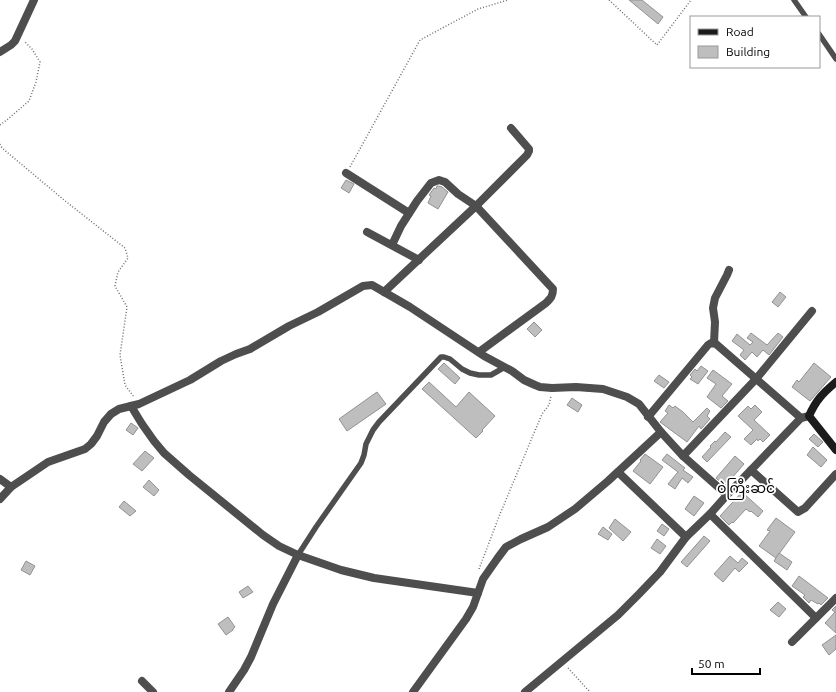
<svg xmlns="http://www.w3.org/2000/svg" width="836" height="692" viewBox="0 0 836 692" font-family="Ubuntu,'Noto Sans Myanmar',sans-serif">
  <style>
    .building { fill: #bebebe; stroke: #929292 }
    .lines { fill: none; stroke-linecap: round; stroke-linejoin: round }
    .path { stroke: #707070; stroke-width: 1.5; stroke-dasharray: 1 2; stroke-linecap: butt }
    .lane { stroke: #4e4e4e; stroke-width: 5.5 }
    .street { stroke: #4e4e4e; stroke-width: 8 }
    .secondary { stroke: #1b1b1b; stroke-width: 8 }
    .labels { text-anchor: middle; dominant-baseline: central; stroke-width: 3.5; stroke-linejoin: round; paint-order: stroke }
    .quarter-label { font-size: 14px; fill: #000; stroke: #fff }
  </style>
  <rect width="100%" height="100%" fill="#fff"/>
  <g class="building">
    <polygon points="629,0 642,0 663,17 658,24"/>
    <polygon points="346,180 354,184 349,193 341,188"/>
    <polygon points="437,186 439,186 442,187 448,192 438,209 428,203 431,196 429,195 434,188 436,189"/>
    <polygon points="780,292 786,297 778,307 772,302"/>
    <polygon points="534,322 542,330 535,337 527,329"/>
    <polygon points="751,333 767,345 778,333 783,337 769,355 763,350 757,357 752,352 745,360 740,355 744,350 732,341 737,334 750,345 753,342 747,338"/>
    <polygon points="444,363 460,378 455,384 438,369"/>
    <polygon points="814,363 831,377 810,401 792,387 797,380 799,382"/>
    <polygon points="701,366 708,371 698,384 690,379 692,377 690,375 695,369 697,371"/>
    <polygon points="713,370 732,384 722,396 728,401 721,408 707,397 716,384 707,378"/>
    <polygon points="659,375 669,382 664,388 654,381"/>
    <polygon points="429,382 456,407 469,392 495,416 482,430 483,431 476,438 422,389"/>
    <polygon points="377,392 386,404 347,431 339,419"/>
    <polygon points="572,398 582,405 578,412 567,405"/>
    <polygon points="669,405 673,408 675,406 683,412 693,422 707,408 710,411 707,416 710,419 701,429 699,426 687,442 660,422 668,413 665,411"/>
    <polygon points="755,405 762,412 754,420 770,435 763,442 760,439 758,441 757,439 751,445 744,439 753,430 738,416 748,406 751,409"/>
    <polygon points="131,423 138,428 133,435 126,430"/>
    <polygon points="725,432 731,437 707,462 702,457 711,447 710,446 715,441 716,442"/>
    <polygon points="814,434 823,442 818,447 809,439"/>
    <polygon points="813,447 827,460 821,467 807,455"/>
    <polygon points="145,451 154,458 142,471 133,464"/>
    <polygon points="645,454 663,467 650,484 633,471 641,461 640,460"/>
    <polygon points="667,454 685,468 683,470 693,477 688,483 682,478 675,489 668,484 678,472 662,460"/>
    <polygon points="735,456 744,464 725,486 716,478"/>
    <polygon points="149,480 159,490 154,496 143,487"/>
    <polygon points="742,492 763,511 758,517 751,511 750,512 746,509 733,523 732,522 729,525 720,516"/>
    <polygon points="694,496 704,503 694,516 685,509"/>
    <polygon points="124,501 136,511 130,516 119,507"/>
    <polygon points="776,518 795,532 776,558 759,546 770,531 767,530"/>
    <polygon points="615,519 631,532 623,541 609,528"/>
    <polygon points="662,524 669,529 664,536 657,531"/>
    <polygon points="603,527 612,534 608,540 598,534"/>
    <polygon points="704,536 710,541 687,567 681,562"/>
    <polygon points="657,539 666,546 660,554 651,548"/>
    <polygon points="779,553 792,562 787,570 774,561"/>
    <polygon points="730,556 738,563 742,558 748,563 739,572 735,568 723,582 714,574"/>
    <polygon points="26,561 35,566 30,575 21,570"/>
    <polygon points="799,576 828,598 821,605 819,603 818,604 811,600 809,603 803,597 805,595 792,586"/>
    <polygon points="248,586 253,592 243,598 239,592"/>
    <polygon points="778,602 786,609 779,617 770,610"/>
    <polygon points="836,606 836,633 825,623 835,612 832,610"/>
    <polygon points="228,617 235,627 233,629 233,630 226,635 218,624"/>
    <polygon points="836,635 836,649 829,655 822,645"/>
  </g>
  <g class="lines">
    <g class="path">
      <polyline points="609,0 657,45 691,0"/>
      <polyline points="0,125 8,119 29,101 36,82 40,62 32,49 24,41"/>
      <polyline points="0,144 2,148 64,200 125,248 128,258 118,272 115,286 127,307 120,355 125,385 134,397"/>
      <polyline points="350,167 420,40 478,9 508,0"/>
      <polyline points="479,569 500,514 542,414 549,405 551,396"/>
      <polyline points="568,668 590,692"/>
    </g>
    <g class="lane">
      <polyline points="794,0 806,17"/>
      <polyline points="819,34 836,59"/>
      <polyline points="298,555 316,527 361,463 364,455 366,444 373,430 379,422 441,357 444,357 450,359 462,369 470,373 479,375 491,375 505,367"/>
    </g>
    <g class="street">
      <polyline points="0,52 11,45 15,41 34,0"/>
      <polyline points="346,173 409,213"/>
      <polyline points="367,232 419,260"/>
      <path d="M 392,245 L 401,226 L 417,201 L 431,183 L 439,180 L 445,182 L 458,194 L 476,206 L 553,289 C 553,296 551,298 546,303 L 479,352"/>
      <polyline points="384,292 476,206 527,155 529,151 529,149 511,128"/>
      <polyline points="714,343 715,322 713,308 715,298 727,275 729,270"/>
      <polyline points="131,406 142,424 154,441 164,453 189,475 263,535 279,546 298,555 341,570 374,578 478,593"/>
      <polyline points="648,417 708,345 711,343 716,344 801,418"/>
      <polyline points="683,456 756,379 812,311"/>
      <polyline points="751,470 798,512 805,508 836,474"/>
      <polyline points="618,472 686,537"/>
      <polyline points="0,479 11,487"/>
      <polyline points="0,499 11,487 48,462 85,449 91,444 97,436 104,422 111,414 119,409 139,404 190,380 221,361 236,354 250,349 289,326 318,312 363,286 372,285 410,307 484,356 512,371 524,380 535,385 540,387 552,388 576,387 603,389 627,397 639,404 661,432 683,456 727,495"/>
      <polyline points="710,514 816,618"/>
      <polyline points="792,642 836,598"/>
      <polyline points="142,681 153,692"/>
      <polyline points="229,692 244,670 251,657 273,604 298,555"/>
      <polyline points="413,692 466,619 473,607 483,579 497,559 506,547 521,539 548,527 575,509 608,481 661,432"/>
      <polyline points="525,692 618,615 639,594 660,572 686,537 710,514 727,495 801,418 809,416"/>
    </g>
    <path class="secondary" d="M 836,382 C 823,393 816,400 809,416 L 836,450"/>
  </g>
  <g class="labels">
    <g class="quarter-label">
      <text x="746" y="488">ဝဲကြီးဆင်</text>
    </g>
  </g>
  <rect x="690" y="16" width="130" height="52" fill="#ffffff" stroke="#999999"/>
  <rect x="698" y="29" width="20" height="6" fill="#1b1b1b" stroke="#999999"/>
  <text x="726" y="36" font-size="12" fill="#000000">Road</text>
  <rect x="698" y="46" width="20" height="12" fill="#bebebe" stroke="#999999"/>
  <text x="726" y="56" font-size="12" fill="#000000">Building</text>
  <path d="M692 668v6h68v-6" fill="none" stroke="#000000" stroke-width="2"/>
  <text x="698" y="668" font-size="12" fill="#000000" stroke="#ffffff" stroke-width="3" paint-order="stroke">50 m</text>
</svg>
